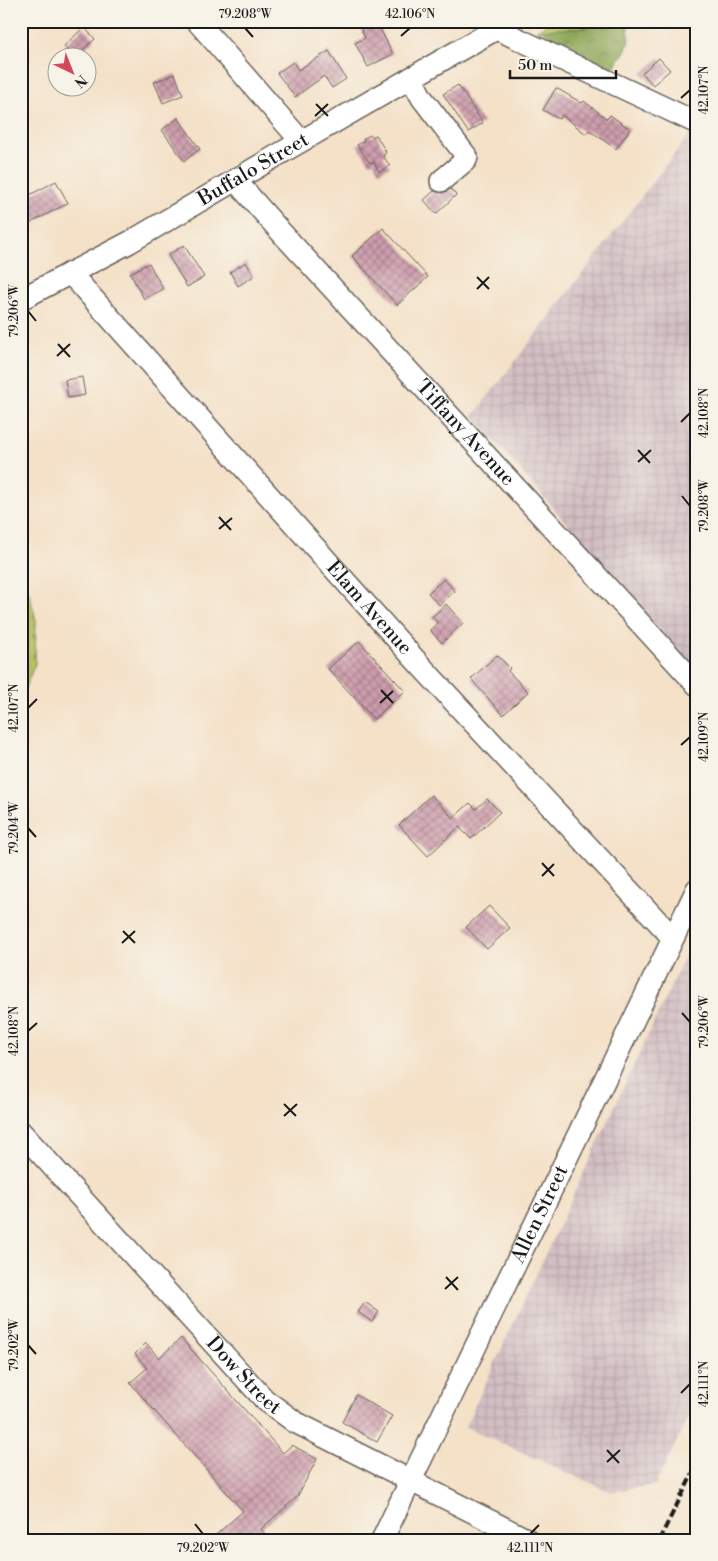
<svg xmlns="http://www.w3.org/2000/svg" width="718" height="1561" viewBox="0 0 718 1561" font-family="'Libre Bodoni',serif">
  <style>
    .industrial { fill: url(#industrial-grid) }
    .green { fill: #b6c264; stroke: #696f40 }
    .forest { fill: url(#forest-crowns); stroke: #56623b }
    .cemetery { fill: url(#cemetery-stones); stroke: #696f40 }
    .building { fill: url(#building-cross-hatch) }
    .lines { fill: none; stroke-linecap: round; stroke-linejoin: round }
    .minor-casing { stroke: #686158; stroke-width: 24 }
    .minor { stroke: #fff; stroke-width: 21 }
    .rail { stroke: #1c1c1c; stroke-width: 4; stroke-dasharray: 8 4; stroke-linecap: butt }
    .ticks { fill: none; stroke: #1c1c1c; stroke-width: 2 }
    .labels { text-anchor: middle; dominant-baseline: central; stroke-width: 5; stroke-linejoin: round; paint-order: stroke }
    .street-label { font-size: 20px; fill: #1c1c1c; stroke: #f7f3e8 }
    .neatline { fill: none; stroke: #1c1c1c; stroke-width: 2 }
    .ticks-label { font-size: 12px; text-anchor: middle; fill: #1c1c1c }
  </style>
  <defs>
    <pattern id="industrial-grid" width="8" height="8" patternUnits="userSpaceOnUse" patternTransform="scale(1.25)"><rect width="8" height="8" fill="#d2bec3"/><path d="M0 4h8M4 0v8" fill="none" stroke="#b4a3a7"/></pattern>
    <pattern id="forest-crowns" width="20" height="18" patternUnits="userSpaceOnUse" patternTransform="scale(1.25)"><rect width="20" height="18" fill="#90a85a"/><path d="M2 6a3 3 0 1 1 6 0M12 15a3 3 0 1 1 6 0" fill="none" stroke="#75884a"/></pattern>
    <pattern id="cemetery-stones" width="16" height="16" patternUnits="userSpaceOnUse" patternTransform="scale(1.25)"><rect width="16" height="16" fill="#b6c264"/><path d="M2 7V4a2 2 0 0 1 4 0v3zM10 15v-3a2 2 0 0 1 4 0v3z" fill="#9ca656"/></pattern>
    <pattern id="building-cross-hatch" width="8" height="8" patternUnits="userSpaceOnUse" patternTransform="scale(1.25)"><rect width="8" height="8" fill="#ce9ead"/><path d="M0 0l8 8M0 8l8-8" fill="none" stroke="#a6808c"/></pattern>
  </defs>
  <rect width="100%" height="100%" fill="#f7f3e8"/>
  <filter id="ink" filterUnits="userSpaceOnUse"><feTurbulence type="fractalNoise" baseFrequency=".02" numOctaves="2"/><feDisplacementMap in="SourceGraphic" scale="10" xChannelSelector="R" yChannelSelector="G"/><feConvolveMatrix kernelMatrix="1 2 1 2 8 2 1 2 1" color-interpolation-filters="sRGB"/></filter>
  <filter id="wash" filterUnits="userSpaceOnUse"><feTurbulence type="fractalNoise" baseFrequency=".0096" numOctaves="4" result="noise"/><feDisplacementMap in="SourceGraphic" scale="20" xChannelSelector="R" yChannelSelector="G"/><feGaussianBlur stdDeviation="1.12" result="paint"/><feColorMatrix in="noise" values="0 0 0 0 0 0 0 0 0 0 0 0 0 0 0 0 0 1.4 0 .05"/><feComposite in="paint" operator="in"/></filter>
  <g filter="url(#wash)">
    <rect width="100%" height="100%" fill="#f4e1c8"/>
    <g class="industrial">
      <polygon points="692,131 697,134 697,673 473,416"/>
      <polygon points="697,930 697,1401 655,1485 611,1492 465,1427"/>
    </g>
    <polygon class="green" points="553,21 627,21 627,22 577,28 535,31"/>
    <path class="forest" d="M 627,22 C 632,44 627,49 614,67 L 590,64 L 557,46 L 542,30 L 577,28 Z"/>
    <polygon class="cemetery" points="21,583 30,595 36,621 35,664 21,697"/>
    <g id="blocks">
      <g class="building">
        <polygon points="366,21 376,21 393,54 368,67 355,43 365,38 359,25"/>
        <polygon points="84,27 95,39 74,58 64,46"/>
        <polygon points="329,51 346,79 332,88 324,76 295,97 277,73 293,62 298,70"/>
        <polygon points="659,58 670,70 653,85 642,73"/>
        <polygon points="175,74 183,95 163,103 154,82"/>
        <polygon points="458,85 483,123 468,132 443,94"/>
        <polygon points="556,88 582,103 584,101 607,119 610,115 630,129 616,149 589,130 586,134 562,115 559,119 543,110"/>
        <polygon points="178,118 200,149 184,161 162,130"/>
        <polygon points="370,135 372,137 376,135 386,152 383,156 390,166 379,172 374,162 370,163 357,145 364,141 363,139"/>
        <polygon points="56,181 68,203 21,228 21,207 27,204 24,198"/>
        <polygon points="451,189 456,195 436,214 424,200 434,191 443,193"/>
        <polygon points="383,228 428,277 397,305 352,256"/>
        <polygon points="184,245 204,277 187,287 168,255"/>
        <polygon points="246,262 254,276 238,286 230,272"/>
        <polygon points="149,263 163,289 144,299 130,273"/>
        <polygon points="82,377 85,395 68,398 65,380"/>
        <polygon points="444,579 455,591 439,605 428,593"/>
        <polygon points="446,604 463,623 442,643 430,630 438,623 432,617"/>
        <polygon points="359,641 405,691 374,719 328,669"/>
        <polygon points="497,655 510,668 508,671 528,692 503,715 471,679"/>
        <polygon points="431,795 453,818 470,803 476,809 487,799 500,812 471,839 459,827 428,856 399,825"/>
        <polygon points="489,906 510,928 487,949 466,927"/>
        <polygon points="365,1302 379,1312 372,1322 358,1312"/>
        <polygon points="181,1338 283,1453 292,1445 317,1459 297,1497 261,1529 270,1540 210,1540 243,1511 130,1383 147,1368 135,1354 146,1343 159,1358"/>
        <polygon points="356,1395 392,1416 377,1442 342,1422"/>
      </g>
    </g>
  </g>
  <g filter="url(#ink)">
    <use href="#blocks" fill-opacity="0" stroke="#686158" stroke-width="1"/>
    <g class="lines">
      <g class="minor-casing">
        <g id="minor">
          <polyline points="197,21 301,141"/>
          <polyline points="497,29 697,123"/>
          <polyline points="411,78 422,98 467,157 466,160 441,181"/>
          <path id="s1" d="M 235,180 L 280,231 L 697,685"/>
          <path id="s2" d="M 70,273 L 420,665 L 673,938"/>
          <path id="s3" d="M 21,299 L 130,242 L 293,146 L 510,21"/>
          <path id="s4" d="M 21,1132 L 265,1400 L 295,1422 L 528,1540"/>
          <path id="s5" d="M 382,1540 L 697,889"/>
        </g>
      </g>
      <use href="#minor" class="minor"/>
      <polyline class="rail" points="659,1540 697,1465"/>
    </g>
  </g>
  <path class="ticks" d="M 245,28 L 253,37M 401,36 L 410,28M 681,98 L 690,90M 316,104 L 328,116M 315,116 L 328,104M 477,277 L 489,289M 477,289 L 489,277M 28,311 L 36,321M 58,344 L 70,357M 57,356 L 70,344M 681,422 L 690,413M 638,450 L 650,463M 638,462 L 651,450M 682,496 L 690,506M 219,517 L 231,530M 219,529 L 232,518M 381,690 L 393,703M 380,703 L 393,691M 28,708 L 37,699M 681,745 L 690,737M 28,828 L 36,837M 542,863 L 554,876M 542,876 L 554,864M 123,931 L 135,943M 122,943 L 135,931M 682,1013 L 690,1022M 28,1031 L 37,1023M 284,1104 L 296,1116M 284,1116 L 297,1104M 446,1277 L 458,1290M 445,1289 L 458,1277M 28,1345 L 36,1354M 681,1393 L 690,1384M 607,1450 L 619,1463M 607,1462 L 620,1450M 195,1524 L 203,1534M 530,1534 L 539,1525"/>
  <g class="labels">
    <g class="street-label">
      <text stroke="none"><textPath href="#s3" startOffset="266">Buffalo Street</textPath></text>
      <text stroke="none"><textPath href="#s1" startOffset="342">Tiffany Avenue</textPath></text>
      <text stroke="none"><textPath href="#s2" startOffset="449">Elam Avenue</textPath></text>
      <text stroke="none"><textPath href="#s5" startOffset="362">Allen Street</textPath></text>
      <text stroke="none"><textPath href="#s4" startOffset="330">Dow Street</textPath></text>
    </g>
  </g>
  <rect width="718" height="1561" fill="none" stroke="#f7f3e8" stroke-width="55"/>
  <g transform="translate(72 72) rotate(137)"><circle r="24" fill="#f7f3e8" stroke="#9f9d96"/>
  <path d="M0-4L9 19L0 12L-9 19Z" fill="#d1495b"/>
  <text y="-8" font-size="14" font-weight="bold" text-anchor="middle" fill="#1c1c1c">N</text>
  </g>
  <path d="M510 70v8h106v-8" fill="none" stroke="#1c1c1c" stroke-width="2.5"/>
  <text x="518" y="70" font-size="15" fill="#1c1c1c" stroke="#f7f3e8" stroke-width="4" paint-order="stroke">50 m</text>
  <rect x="28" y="28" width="662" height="1506" class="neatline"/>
  <g class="ticks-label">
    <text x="245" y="18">79.208°W</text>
    <text x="410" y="18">42.106°N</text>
    <text transform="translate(704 90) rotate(-90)" y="4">42.107°N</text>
    <text transform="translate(14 311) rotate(-90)" y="4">79.206°W</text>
    <text transform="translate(704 413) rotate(-90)" y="4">42.108°N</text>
    <text transform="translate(704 506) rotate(-90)" y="4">79.208°W</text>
    <text transform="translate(14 708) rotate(-90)" y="4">42.107°N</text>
    <text transform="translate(704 737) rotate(-90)" y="4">42.109°N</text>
    <text transform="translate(14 828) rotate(-90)" y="4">79.204°W</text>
    <text transform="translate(704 1022) rotate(-90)" y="4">79.206°W</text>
    <text transform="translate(14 1031) rotate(-90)" y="4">42.108°N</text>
    <text transform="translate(14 1345) rotate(-90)" y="4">79.202°W</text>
    <text transform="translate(704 1384) rotate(-90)" y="4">42.111°N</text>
    <text x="203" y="1552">79.202°W</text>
    <text x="530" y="1552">42.111°N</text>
  </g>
</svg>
